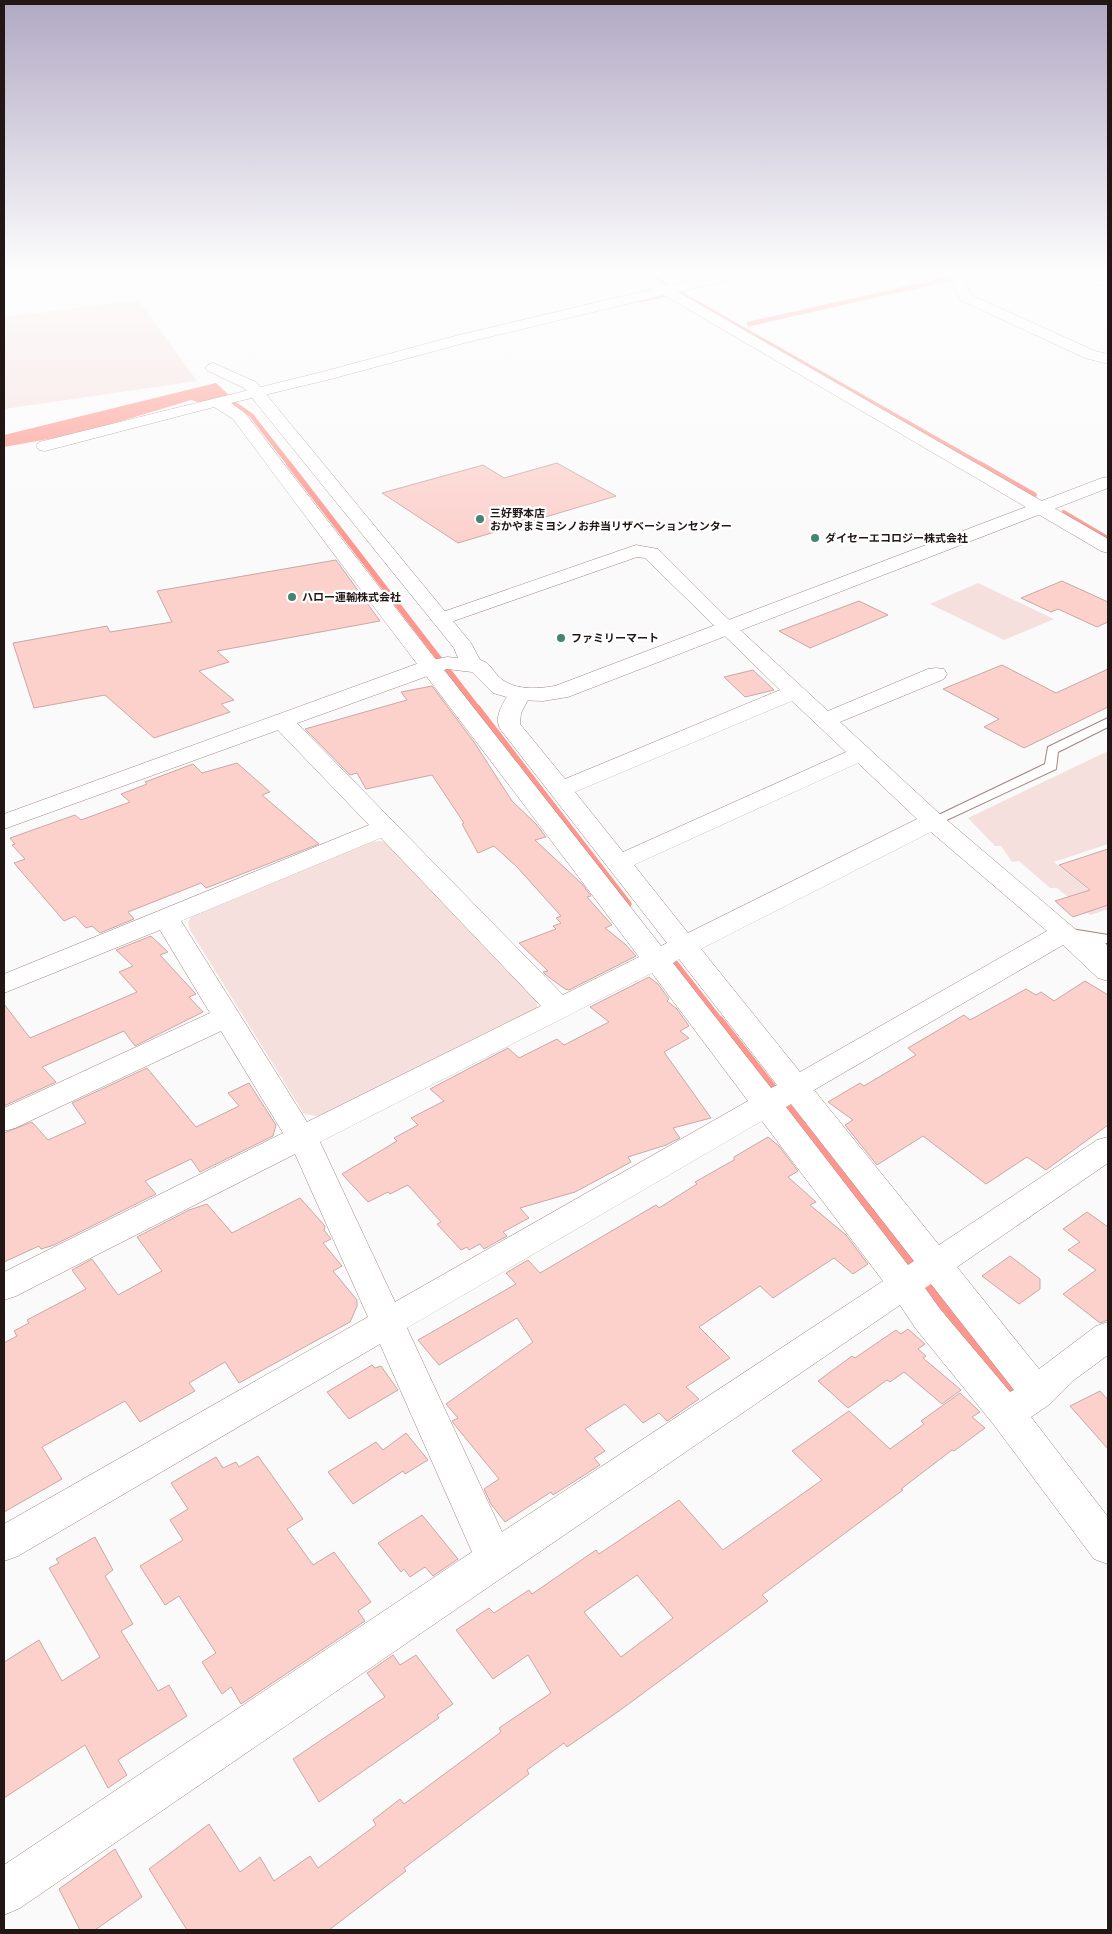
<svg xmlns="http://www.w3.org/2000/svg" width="1112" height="1934" viewBox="0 0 1112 1934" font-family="'Varela Round','Noto Sans JP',sans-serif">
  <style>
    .green { fill: #f5e0de }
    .water { fill: #fe968d }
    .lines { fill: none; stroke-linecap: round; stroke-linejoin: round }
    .stream-far3 { stroke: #fe968d; stroke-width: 4.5 }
    .stream-far2 { stroke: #fe968d; stroke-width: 5.5 }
    .stream-far1 { stroke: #fe968d; stroke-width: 7 }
    .stream { stroke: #fe968d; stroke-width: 9 }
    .building { fill: #fcd0cb; stroke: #caa8a5; fill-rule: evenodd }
    .service-casing { stroke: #a48480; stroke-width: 2 }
    .minor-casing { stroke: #a48480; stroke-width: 1 }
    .tertiary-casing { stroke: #a48480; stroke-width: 1 }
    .service { fill: #fff; fill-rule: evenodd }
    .minor { fill: #fff; fill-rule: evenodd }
    .tertiary { fill: #fff; fill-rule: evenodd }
    .poi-dot { fill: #438473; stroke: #fff; stroke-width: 2 }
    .labels { text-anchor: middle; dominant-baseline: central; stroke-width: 4.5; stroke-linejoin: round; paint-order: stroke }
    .far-poi-label { font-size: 11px; font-weight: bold; fill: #231716; stroke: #fff; text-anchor: start }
  </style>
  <rect width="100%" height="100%" fill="#fafafa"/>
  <g class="green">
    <polygon points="138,300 197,381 4,409 4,317"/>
    <polygon points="978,583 1054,619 1004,640 930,604"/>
    <polygon points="1108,751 1108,844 1054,862 1108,906 1108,912 1106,910 1090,915 1057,888 1050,888 1019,861 1012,862 1001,846 995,846 968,818"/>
    <polygon points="380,841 386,842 537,1000 537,1010 323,1117 304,1114 190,930 188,922 192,915 371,842"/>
  </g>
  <polygon class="water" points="216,383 229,395 228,396 202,403 191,400 82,433 4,447 4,435"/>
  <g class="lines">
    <g class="stream-far3">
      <polyline points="648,275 982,465"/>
      <polyline points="641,300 668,294"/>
      <polyline points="749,324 966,275"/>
      <polyline points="225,397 251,415 290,465"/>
    </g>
    <g class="stream-far2">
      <polyline points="289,464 478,709"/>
      <polyline points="980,464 1034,495"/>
      <polyline points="1064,513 1108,539"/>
    </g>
    <g class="stream-far1">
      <polyline points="477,708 628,904"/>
      <polyline points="669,956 720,1021"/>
    </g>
    <polyline class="stream" points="719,1020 1017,1399"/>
  </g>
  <g class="building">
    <polygon points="557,463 616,496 458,543 382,493 483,465 504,478"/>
    <polygon points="336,560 380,621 217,651 229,662 199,671 234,700 221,704 230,712 154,738 105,695 34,708 13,643 107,626 110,632 172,622 157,591"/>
    <polygon points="1062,581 1108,602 1108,622 1097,627 1058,609 1051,612 1021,598"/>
    <polygon points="859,601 888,615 810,648 779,631"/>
    <polygon points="1002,665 1056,693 1108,669 1108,707 1024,748 984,727 999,719 943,689"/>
    <polygon points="753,670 774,690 745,697 724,677"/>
    <polygon points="432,686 474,742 512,801 536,824 546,837 535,840 583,885 591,896 587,897 612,925 605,928 625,944 636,956 569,990 565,989 546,975 543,972 548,971 519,943 556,929 553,926 561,923 556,918 561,916 517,867 494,846 478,853 462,824 464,823 432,775 366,789 357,773 350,775 305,729 407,700 401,692"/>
    <polygon points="237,763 270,792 262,795 319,844 206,888 201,883 128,912 134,919 100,933 92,926 86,928 75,916 64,921 14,863 25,859 12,845 15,844 10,838 75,815 81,820 130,802 121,794 147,784 145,782 193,764 202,773"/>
    <polygon points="1108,849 1108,905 1073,917 1055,901 1090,890 1059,865"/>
    <polygon points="151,936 168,952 160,955 196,994 189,997 203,1012 135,1046 124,1031 42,1067 56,1082 4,1106 4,1004 30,1038 137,992 119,972 133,966 116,950"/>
    <polygon points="649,977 658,984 669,999 667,1001 677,1009 689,1026 680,1031 689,1038 664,1052 711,1118 673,1128 680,1138 666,1145 628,1157 631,1162 575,1192 520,1208 529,1218 503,1232 507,1236 484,1249 480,1244 469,1250 467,1247 461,1250 437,1224 441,1222 408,1185 390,1194 388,1192 368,1202 342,1174 397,1141 394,1138 418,1125 411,1118 444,1101 430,1089 508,1048 519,1058 557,1039 564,1045 609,1022 590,1007"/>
    <polygon points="1085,981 1108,995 1108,1125 1046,1170 1027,1157 986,1184 923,1136 877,1165 845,1125 853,1120 828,1102 860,1083 864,1086 916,1055 908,1048 964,1015 970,1020 1026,989 1036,995 1041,992 1054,1001"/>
    <polygon points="147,1068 196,1127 239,1106 228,1093 249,1083 276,1125 273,1136 200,1172 191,1159 145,1181 156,1194 54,1245 41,1249 39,1246 4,1262 4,1133 32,1122 48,1140 86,1123 72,1103"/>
    <polygon points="768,1137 779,1146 798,1171 788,1177 816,1202 810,1205 846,1235 868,1264 853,1274 834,1258 773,1298 760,1286 699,1327 730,1358 686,1387 699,1399 667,1421 659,1413 643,1423 625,1404 585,1429 605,1451 594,1458 600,1465 553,1495 551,1492 505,1522 491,1504 484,1489 499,1479 454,1424 452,1421 458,1418 446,1404 533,1342 517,1318 439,1365 418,1340 516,1284 506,1273 528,1260 540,1273 656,1205 659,1208 697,1184 695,1182 734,1160 734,1157"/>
    <polygon points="300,1198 325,1226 324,1230 331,1239 323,1243 342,1266 333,1271 357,1300 357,1306 350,1322 239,1383 225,1362 189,1383 195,1391 140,1422 125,1401 42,1447 62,1479 4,1512 4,1343 17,1336 14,1331 29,1323 27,1320 86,1289 72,1270 92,1259 118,1295 162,1271 137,1237 189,1210 207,1204 232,1233"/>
    <polygon points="1087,1212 1108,1227 1108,1320 1100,1323 1063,1294 1096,1270 1068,1250 1080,1242 1063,1229"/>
    <polygon points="1010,1256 1040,1279 1040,1289 1019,1304 982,1276"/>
    <polygon points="908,1329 925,1344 918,1349 926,1356 923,1358 961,1390 942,1404 904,1372 890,1382 887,1380 848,1408 818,1381 852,1356 855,1358 896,1330 901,1334"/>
    <polygon points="372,1365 375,1368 381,1366 398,1390 349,1419 327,1392"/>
    <polygon points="1100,1391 1108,1400 1108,1449 1070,1406"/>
    <path d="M 960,1393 L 980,1412 L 972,1417 L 985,1428 L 954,1451 L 952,1450 L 901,1489 L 903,1490 L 762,1595 L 768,1601 L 619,1711 L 567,1747 L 564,1743 L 527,1770 L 529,1774 L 404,1868 L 406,1871 L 329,1930 L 187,1930 L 149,1869 L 209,1824 L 240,1872 L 260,1857 L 274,1881 L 310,1856 L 318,1868 L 376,1825 L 373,1820 L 400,1799 L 404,1804 L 501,1732 L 499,1728 L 551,1693 L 528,1655 L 493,1679 L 456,1630 L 489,1608 L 494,1613 L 529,1590 L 532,1594 L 596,1550 L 599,1554 L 679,1500 L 723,1550 L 822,1480 L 792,1451 L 849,1411 L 890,1449 L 924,1424 L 921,1421 ZM 637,1575 L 673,1618 L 621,1657 L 584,1612 Z"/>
    <polygon points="406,1433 428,1460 405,1474 403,1471 353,1504 328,1472 376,1442 383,1450"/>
    <polygon points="258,1456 303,1519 287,1529 313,1565 334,1552 371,1602 358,1611 365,1621 241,1704 231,1687 222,1694 202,1662 216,1653 179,1596 165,1605 140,1566 183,1540 170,1520 188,1509 171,1483 216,1457 223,1468 236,1462 239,1467"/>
    <polygon points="422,1515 458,1559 433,1576 425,1567 410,1577 404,1569 401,1572 378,1543"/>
    <polygon points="95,1537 113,1570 105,1576 133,1624 121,1631 158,1691 169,1685 187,1716 118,1760 127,1775 108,1788 85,1745 4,1798 4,1662 39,1640 62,1681 100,1657 49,1568 59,1563 56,1559"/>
    <polygon points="393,1655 400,1665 416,1655 453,1704 437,1715 439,1718 319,1802 293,1759 385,1697 367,1673"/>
    <polygon points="115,1849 142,1897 95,1930 80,1930 59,1889"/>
  </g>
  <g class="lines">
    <g class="service-casing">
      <g id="service">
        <polygon points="1108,718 1108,727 1058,752 1056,769 938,824 928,824 926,821 1045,764 1048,747"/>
        <polygon points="1065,928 1108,935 1108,943 1105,943 1108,946 1108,958 1103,956 1082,939 1060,935 1058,932 1060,929"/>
      </g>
    </g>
    <g class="minor-casing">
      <g id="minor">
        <path d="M 632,275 L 648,275 L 668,286 L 715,275 L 738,275 L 736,278 L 678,292 L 1108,539 L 1108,553 L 1101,551 L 664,295 L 468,342 L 331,379 L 231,403 L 245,413 C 381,592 522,768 661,946 L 667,943 L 501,730 C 492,717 505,700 512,689 L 520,687 L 528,689 L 531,694 L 521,713 L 520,724 L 565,779 L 780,690 L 645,558 L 637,557 L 448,623 L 441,625 L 434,623 L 431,619 L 434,615 L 636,545 L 658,549 L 724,615 L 828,711 L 928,669 L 936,668 L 944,669 L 947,674 L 944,679 L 840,722 L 942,816 L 1108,957 L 1108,981 L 1098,978 L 1063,945 L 814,1090 L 939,1245 L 1097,1140 L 1108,1137 L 1108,1163 L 957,1267 L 1039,1369 L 1096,1326 L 1108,1322 L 1108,1355 L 1074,1380 L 1050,1404 L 1031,1417 L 1108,1517 L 1108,1564 L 1094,1559 L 994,1425 L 916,1329 L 900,1305 L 20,1908 L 4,1915 L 4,1865 L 472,1552 L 380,1344 L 18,1556 L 4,1561 L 4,1524 L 368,1317 L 295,1154 L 16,1296 L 4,1300 L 4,1272 L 283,1133 L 221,1031 L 15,1128 L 4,1131 L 4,1108 L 210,1013 L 160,930 L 4,993 L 4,974 L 369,825 L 274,726 L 271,721 L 274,716 L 282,714 L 290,716 L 563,995 L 639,957 C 504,777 367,600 233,419 L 214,407 L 45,451 L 39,450 L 36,446 L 39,442 L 322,372 L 459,335 L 653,289 ZM 792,701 L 846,752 L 623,852 L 575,792 ZM 858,763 L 917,819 L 688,933 L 634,865 ZM 931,832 L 1047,931 L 800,1072 L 701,949 ZM 381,838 L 541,1006 L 307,1122 L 181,921 ZM 679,959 L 777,1085 L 771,1088 L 673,963 ZM 652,973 L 748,1101 L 395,1302 L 320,1142 ZM 791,1104 L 914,1261 L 908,1265 L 786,1107 ZM 762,1121 L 883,1281 L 502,1532 L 407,1328 ZM 931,1284 L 1014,1390 L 1010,1392 L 940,1309 L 925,1288 Z"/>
        <polygon points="944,275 963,275 971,295 1095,351 1108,354 1108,364 1085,358 960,300 952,280"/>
        <polygon points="1077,275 1096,275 1108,279 1108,288 1079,278"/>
      </g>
    </g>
    <g class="tertiary-casing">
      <path id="tertiary" d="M 213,363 L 256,382 L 471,643 L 480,660 C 489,662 492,669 498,676 C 513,691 536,689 555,686 L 1102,478 L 1108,477 L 1108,488 L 568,697 L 543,701 L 517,700 L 493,693 L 472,672 L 447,669 L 4,829 L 4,814 L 422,662 L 447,657 L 458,658 L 454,648 L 244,388 L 208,371 L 205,368 L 208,365 Z"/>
    </g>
    <use href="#service" class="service"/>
    <use href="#minor" class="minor"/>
    <use href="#tertiary" class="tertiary"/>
  </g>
  <linearGradient id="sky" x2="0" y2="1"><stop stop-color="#b1a8c4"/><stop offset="0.5" stop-color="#fdfdfd"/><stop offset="1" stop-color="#fdfdfd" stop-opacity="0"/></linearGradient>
  <rect width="1112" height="545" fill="url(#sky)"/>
  <g class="poi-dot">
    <circle cx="480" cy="519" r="5"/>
    <circle cx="815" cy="538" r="5"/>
    <circle cx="292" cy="597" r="5"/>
    <circle cx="561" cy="638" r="5"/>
  </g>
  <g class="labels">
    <g class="far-poi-label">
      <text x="490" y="513">三好野本店<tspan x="490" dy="13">おかやまミヨシノお弁当リザベーションセンター</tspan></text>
      <text x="825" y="538">ダイセーエコロジー株式会社</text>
      <text x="302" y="597">ハロー運輸株式会社</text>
      <text x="571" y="638">ファミリーマート</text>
    </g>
  </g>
  <rect width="1112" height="1934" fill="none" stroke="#231716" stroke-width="10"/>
</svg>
